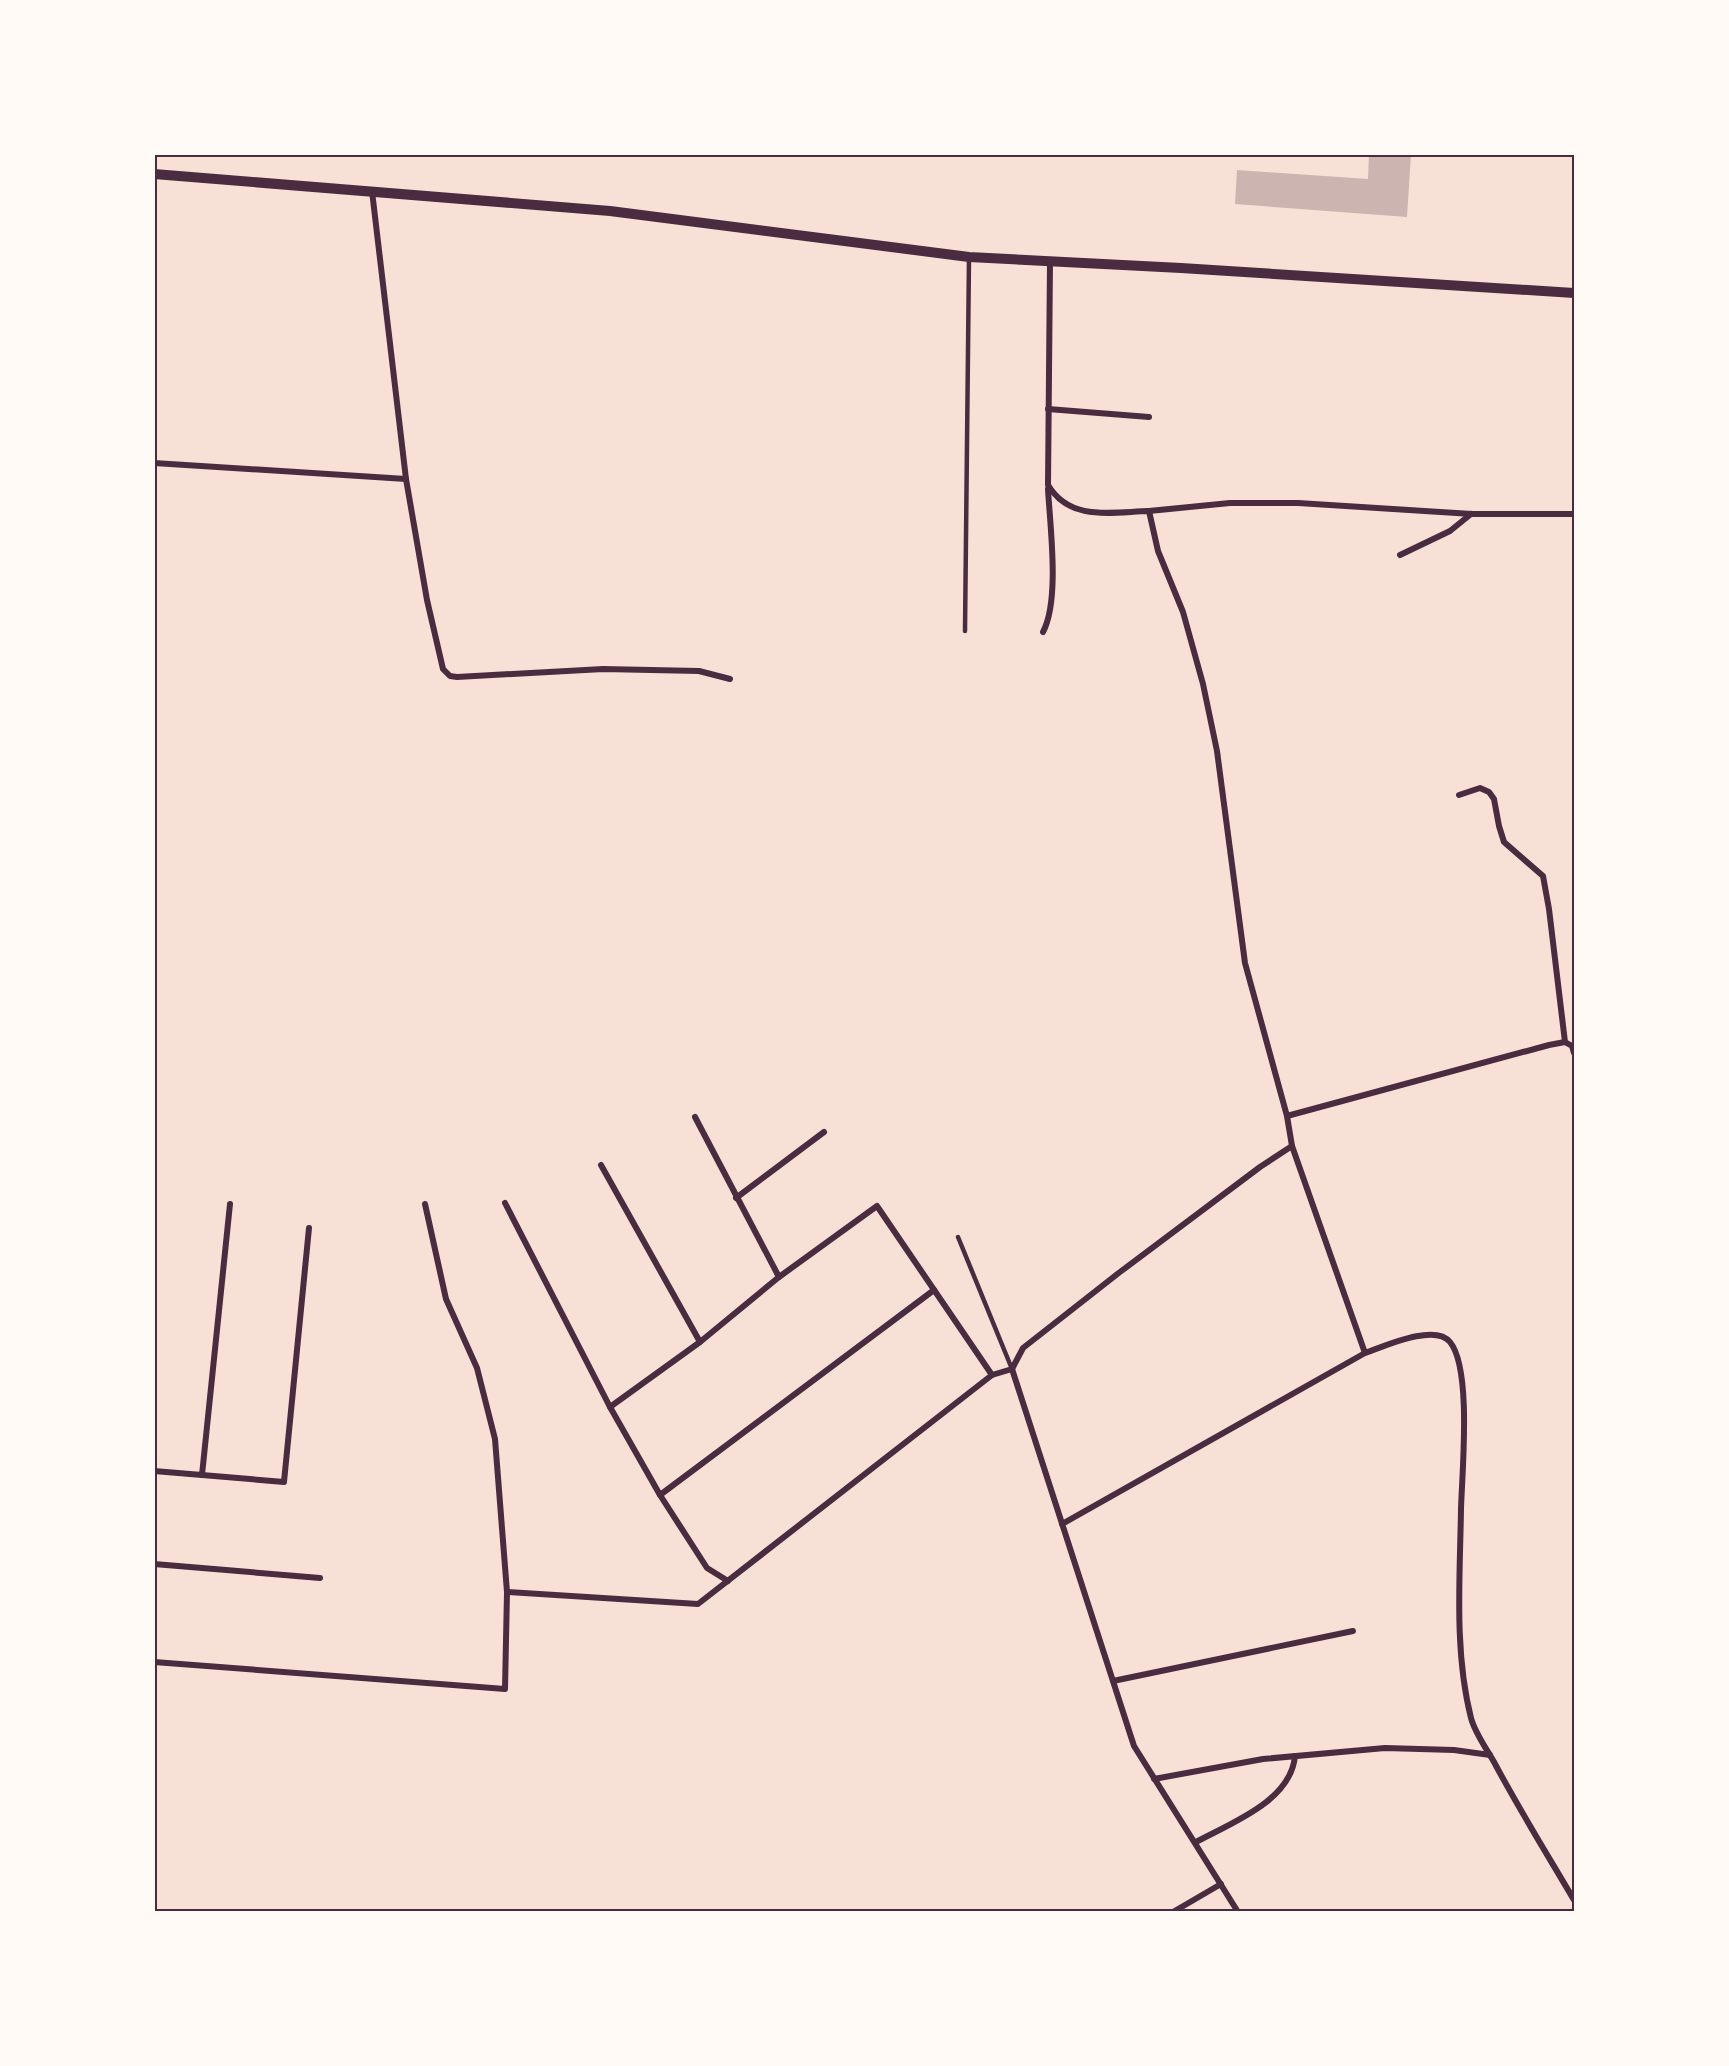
<svg xmlns="http://www.w3.org/2000/svg" width="1729" height="2066" viewBox="0 0 1729 2066" font-family="'Fira Sans Condensed',sans-serif">
  <style>
    .building { fill: #ccb4b1 }
    .lines { fill: none; stroke-linecap: round; stroke-linejoin: round }
    .service { stroke: #4a2c40; stroke-width: 4.5 }
    .minor { stroke: #4a2c40; stroke-width: 6 }
    .tertiary { stroke: #4a2c40; stroke-width: 10 }
    .neatline { fill: none; stroke: #4a2c40; stroke-width: 2 }
  </style>
  <rect width="100%" height="100%" fill="#f7e1d7"/>
  <polygon class="building" points="1369,154 1411,154 1407,217 1235,204 1237,170 1368,179"/>
  <g class="lines">
    <g class="service">
      <polyline points="965,631 969,257"/>
      <polyline points="958,1237 1012,1369"/>
    </g>
    <g class="minor">
      <polyline points="372,191 406,479 427,600 443,669 450,676 457,677 603,669 699,671 730,679"/>
      <path d="M 1050,261 L 1048,485 C 1070,522 1112,512 1149,511 L 1158,551 L 1183,612 L 1203,684 L 1217,751 L 1245,963 L 1287,1116 L 1292,1146 L 1365,1353 C 1385,1346 1435,1323 1450,1342 C 1472,1369 1462,1472 1461,1509 C 1460,1577 1454,1651 1471,1718 C 1475,1733 1486,1748 1494,1762 C 1519,1809 1547,1854 1574,1900"/>
      <polyline points="1048,409 1149,417"/>
      <polyline points="154,463 406,479"/>
      <polyline points="1149,511 1230,503 1298,503 1472,514 1574,514"/>
      <polyline points="1400,555 1450,531 1471,514"/>
      <path d="M 1043,632 C 1060,600 1050,526 1048,489"/>
      <polyline points="1459,795 1480,788 1489,792 1494,799 1499,826 1504,842 1543,876 1549,909 1565,1042"/>
      <polyline points="1287,1116 1549,1045 1565,1042 1572,1046 1574,1053"/>
      <polyline points="695,1117 779,1277"/>
      <polyline points="601,1165 700,1342"/>
      <polyline points="736,1198 824,1132"/>
      <polyline points="505,1203 610,1407 660,1495 707,1568 728,1581"/>
      <polyline points="1012,1369 1134,1746 1238,1912"/>
      <polyline points="1012,1369 1023,1348 1120,1272 1260,1167 1292,1146"/>
      <polyline points="610,1407 700,1342 779,1277 877,1206 992,1375"/>
      <polyline points="154,1471 202,1475 230,1204"/>
      <polyline points="202,1475 284,1482 309,1228"/>
      <polyline points="660,1495 934,1290"/>
      <polyline points="1062,1524 1365,1353"/>
      <polyline points="154,1564 320,1578"/>
      <polyline points="507,1592 698,1604 992,1375 1012,1369"/>
      <polyline points="154,1662 505,1689 507,1592 495,1439 477,1368 446,1299 425,1204"/>
      <polyline points="1113,1681 1353,1631"/>
      <polyline points="1154,1779 1263,1759 1385,1748 1454,1750 1490,1755"/>
      <path d="M 1196,1842 C 1231,1823 1291,1801 1295,1756"/>
      <polyline points="1173,1912 1221,1884"/>
    </g>
    <polyline class="tertiary" points="154,174 610,211 969,257 1181,268 1574,293"/>
  </g>
  <rect width="1729" height="2066" fill="none" stroke="#fffaf5" stroke-width="312"/>
  <rect x="156" y="156" width="1417" height="1754" class="neatline"/>
</svg>
